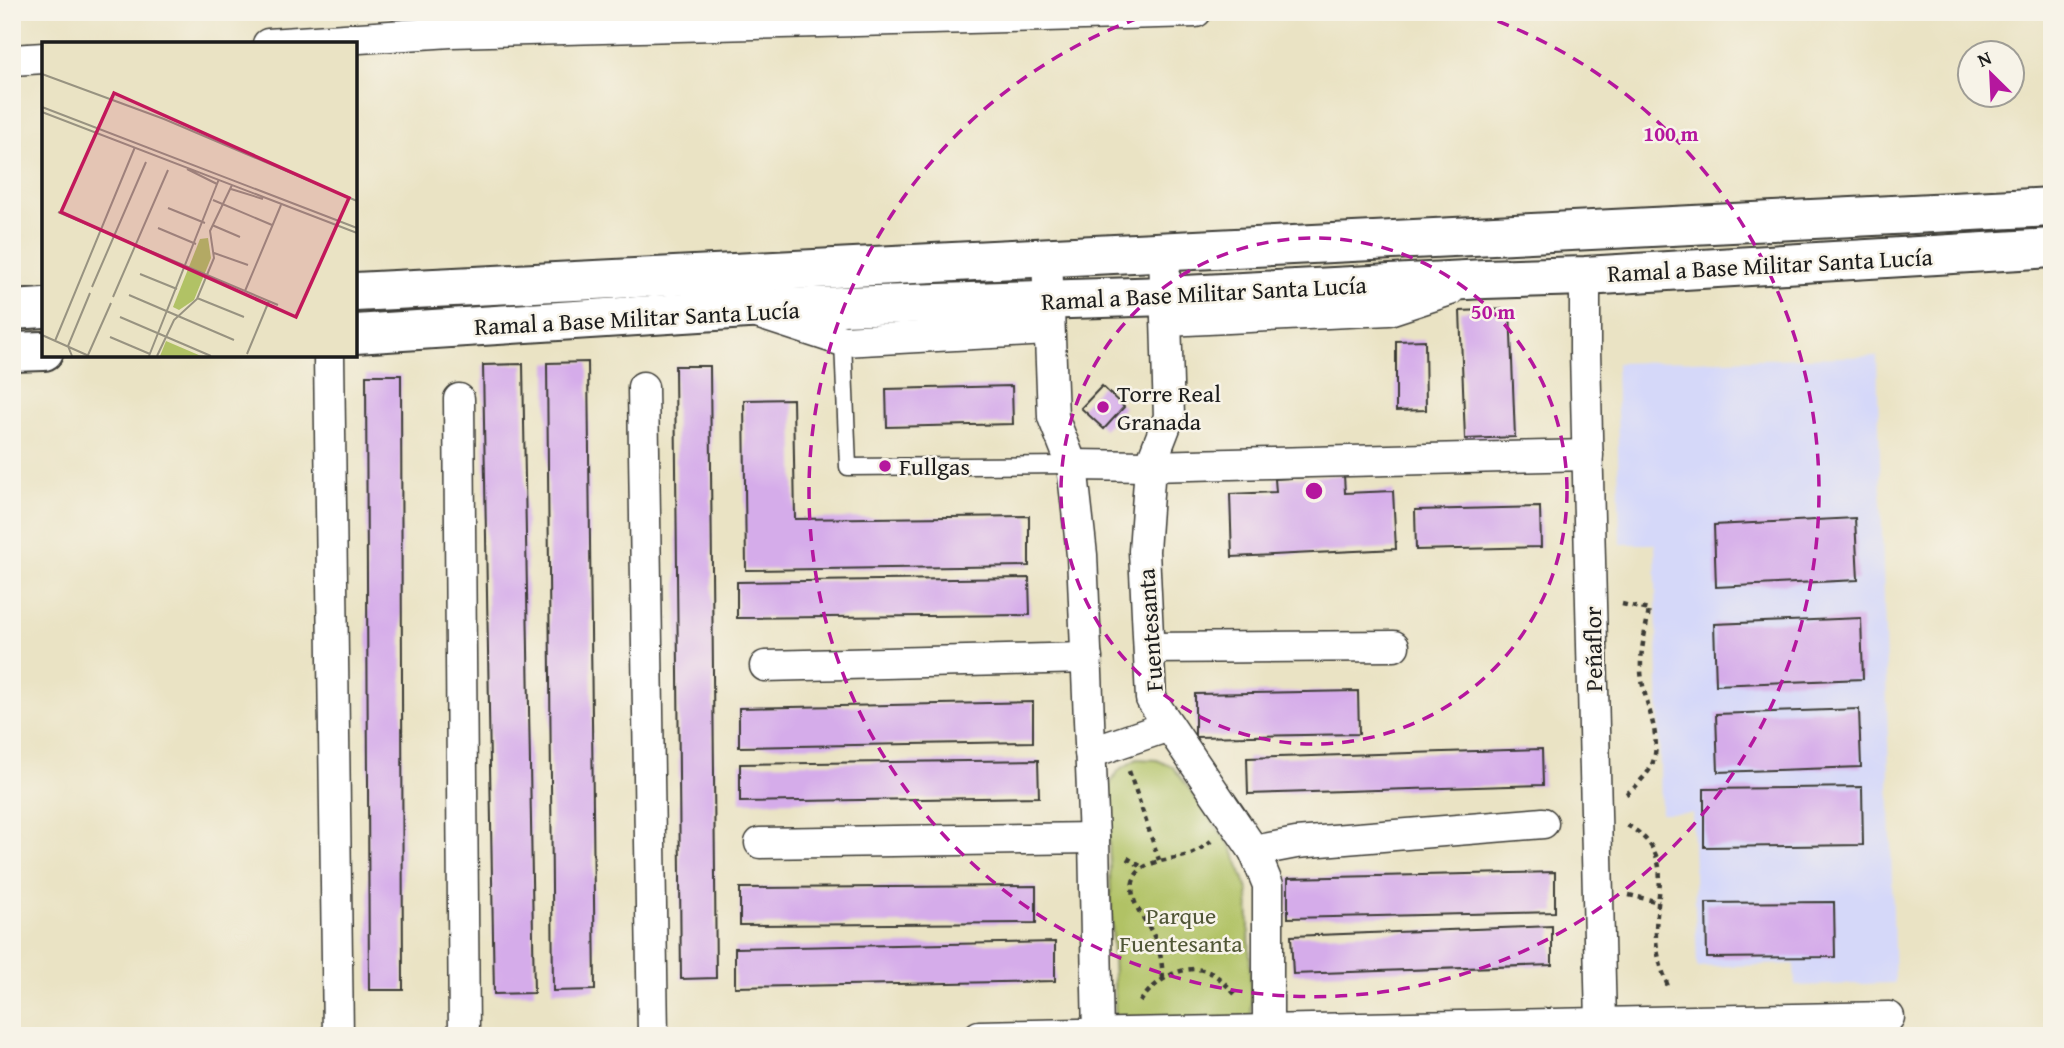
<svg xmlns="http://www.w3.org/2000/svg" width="2064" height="1048" viewBox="0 0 2064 1048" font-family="'Gentium Book Plus',serif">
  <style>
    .built { fill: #d5d8f9 }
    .green { fill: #b1c265; stroke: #666f40; stroke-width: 2 }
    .building { fill: #d5acea }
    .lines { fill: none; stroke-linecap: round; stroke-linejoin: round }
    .service-casing { stroke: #3b3a35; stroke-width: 19 }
    .minor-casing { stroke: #3b3a35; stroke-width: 33 }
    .primary-casing { stroke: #3b3a35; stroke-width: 42 }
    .path { stroke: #3b3a35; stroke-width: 4.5; stroke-dasharray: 5 5; stroke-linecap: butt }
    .service { stroke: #fff; stroke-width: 16 }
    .minor { stroke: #fff; stroke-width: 30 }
    .primary { stroke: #fff; stroke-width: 38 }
    .ring { fill: none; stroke: #b5179e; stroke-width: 3.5; stroke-dasharray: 12 9 }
    .poi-dot { fill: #b5179e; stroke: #f7f3e8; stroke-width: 2.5 }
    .labels { text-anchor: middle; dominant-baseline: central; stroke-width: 5; stroke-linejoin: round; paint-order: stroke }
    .street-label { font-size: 24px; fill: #1c1c1c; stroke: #f7f3e8 }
    .poi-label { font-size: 24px; fill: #1c1c1c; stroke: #f7f3e8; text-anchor: start }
    .park-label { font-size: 24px; fill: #505636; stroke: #f7f3e8 }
    .inset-road { fill: none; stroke: #989381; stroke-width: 2 }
    .view { fill: #c2185b; fill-opacity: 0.15; stroke: #c2185b; stroke-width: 3.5 }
    .inset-edge { fill: none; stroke: #1c1c1c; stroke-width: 3.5 }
    .centre { fill: #b5179e; stroke: #f7f3e8; stroke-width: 3.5 }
    .ring-label { font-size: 21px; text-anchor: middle; font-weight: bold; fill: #b5179e; stroke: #f7f3e8; stroke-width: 5; stroke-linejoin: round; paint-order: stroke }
  </style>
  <rect width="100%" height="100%" fill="#f7f3e8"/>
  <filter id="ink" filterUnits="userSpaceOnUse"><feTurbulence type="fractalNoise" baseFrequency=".0143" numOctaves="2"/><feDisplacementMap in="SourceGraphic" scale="14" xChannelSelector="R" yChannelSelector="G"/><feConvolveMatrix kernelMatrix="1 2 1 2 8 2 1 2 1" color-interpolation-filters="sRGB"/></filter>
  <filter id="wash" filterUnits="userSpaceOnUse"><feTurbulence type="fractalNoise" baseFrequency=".00686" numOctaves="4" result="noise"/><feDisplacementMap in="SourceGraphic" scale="28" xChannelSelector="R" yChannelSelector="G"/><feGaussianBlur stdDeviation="1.57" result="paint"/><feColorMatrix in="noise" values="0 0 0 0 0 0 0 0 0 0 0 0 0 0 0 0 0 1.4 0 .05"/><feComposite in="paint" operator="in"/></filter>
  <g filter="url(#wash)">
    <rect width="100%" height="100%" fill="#eae3c4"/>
    <polygon class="built" points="1877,356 1895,983 1795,986 1794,964 1697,967 1692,813 1661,813 1655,544 1620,544 1616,363"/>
    <polygon class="green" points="1137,759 1157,760 1173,767 1232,848 1248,890 1252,1036 1116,1036 1107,789 1119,770"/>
    <g id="blocks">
      <g class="building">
        <polygon points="1510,309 1515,437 1465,439 1460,311"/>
        <polygon points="1425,340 1426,410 1396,411 1396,341"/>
        <polygon points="588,362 595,990 553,991 547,363"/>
        <polygon points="523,364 534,993 494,994 483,365"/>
        <polygon points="675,366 710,366 716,978 681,979"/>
        <polygon points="366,375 401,375 403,990 369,990"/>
        <polygon points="1012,386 1013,424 887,427 886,389"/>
        <polygon points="1102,386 1124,407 1104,429 1081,408"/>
        <polygon points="793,399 795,519 1029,516 1029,566 746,570 744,400"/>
        <polygon points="1344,475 1345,493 1393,491 1396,549 1232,557 1230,494 1276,492 1275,479"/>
        <polygon points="1540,507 1541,547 1416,550 1415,510"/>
        <polygon points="1855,518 1858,580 1716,587 1714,525"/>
        <polygon points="1029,578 1030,615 737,618 737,582"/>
        <polygon points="1861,618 1863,679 1716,685 1714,624"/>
        <polygon points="1358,691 1359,734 1195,737 1195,694"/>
        <polygon points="1033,702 1033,742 739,747 739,708"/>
        <polygon points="1859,709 1861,767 1718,772 1716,714"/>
        <polygon points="1542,749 1543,785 1248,794 1247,758"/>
        <polygon points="1038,760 1039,797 740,802 740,764"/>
        <polygon points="1862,787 1863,845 1704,847 1704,789"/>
        <polygon points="1555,872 1555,912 1288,918 1288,878"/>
        <polygon points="1036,886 1036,923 740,925 740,888"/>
        <polygon points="1834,902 1835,957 1707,958 1706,903"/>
        <polygon points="1552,926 1552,965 1293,974 1291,936"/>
        <polygon points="1055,942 1055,981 735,987 735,948"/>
      </g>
    </g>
  </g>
  <g filter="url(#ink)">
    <use href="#blocks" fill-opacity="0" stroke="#3b3a35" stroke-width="2"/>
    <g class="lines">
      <g class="service-casing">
        <polyline id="service" points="843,341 848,467 1072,465"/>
      </g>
      <g class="minor-casing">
        <g id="minor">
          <polyline points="268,44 451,32 1196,12"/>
          <polyline points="12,60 44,58"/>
          <polyline points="1164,252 1169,417 1150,466 1144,551 1151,699 1254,851 1268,885 1268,1036"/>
          <polyline points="1047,257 1053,417 1072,465 1082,555 1094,838 1098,1036"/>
          <polyline points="1585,276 1585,351 1601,1023"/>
          <polyline points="760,314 843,341 1048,330"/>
          <polyline points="1167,321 1389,310 1450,290"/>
          <polyline points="329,355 338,1036"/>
          <polyline points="643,387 653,1036"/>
          <polyline points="459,399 464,1036"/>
          <polyline points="1072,465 1150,466 1588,455"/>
          <polyline points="1149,648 1394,646"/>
          <polyline points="765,666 1087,658"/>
          <polyline points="1090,753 1169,726"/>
          <polyline points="760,843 1094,838"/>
          <polyline points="1254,851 1296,843 1543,823"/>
          <polyline points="979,1036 1889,1017"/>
        </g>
      </g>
      <g class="primary-casing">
        <g id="primary">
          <polyline points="355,292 2052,207"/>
          <polyline points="12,310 44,308"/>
          <polyline points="355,334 747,309 1166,296 1485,279 1585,276 2052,248"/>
          <polyline points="12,352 44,351"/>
        </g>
      </g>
      <g class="path">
        <path d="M 1622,604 L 1649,610 C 1646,629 1640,651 1641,670 C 1642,706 1673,748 1642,779 C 1637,785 1633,790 1626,794"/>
        <polyline points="1129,771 1159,860"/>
        <path d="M 1627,825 C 1674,852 1657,887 1656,931 C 1655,951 1662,971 1669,989"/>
        <polyline points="1127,858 1144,868"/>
        <polyline points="1629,895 1659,902"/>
        <path d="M 1163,978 C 1162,965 1161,953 1156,941 C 1149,921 1128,905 1133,882 C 1139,859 1170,861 1188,855 C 1197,852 1204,847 1211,841"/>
        <path d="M 1140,1002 C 1157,977 1193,956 1220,979 C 1226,984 1231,990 1236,995"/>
      </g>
      <use href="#service" class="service"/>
      <use href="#minor" class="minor"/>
      <use href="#primary" class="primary"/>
    </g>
  </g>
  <g class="ring">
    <circle cx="1314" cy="491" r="253"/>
    <path d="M1478 14A505 505 0 1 1 1150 14"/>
  </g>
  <g class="poi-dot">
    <circle cx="1103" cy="407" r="7"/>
    <circle cx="885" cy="466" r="7"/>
  </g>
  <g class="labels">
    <g class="street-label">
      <text transform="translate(1770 265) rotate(-3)">Ramal a Base Militar Santa Lucía</text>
      <text transform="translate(1204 293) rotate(-3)">Ramal a Base Militar Santa Lucía</text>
      <text transform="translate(637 318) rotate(-3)">Ramal a Base Militar Santa Lucía</text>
      <text transform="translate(1150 630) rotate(-94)">Fuentesanta</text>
      <text transform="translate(1593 649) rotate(-91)">Peñaflor</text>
    </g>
    <g class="poi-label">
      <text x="1117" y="393">Torre Real<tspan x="1117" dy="28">Granada</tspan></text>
      <text x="899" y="466">Fullgas</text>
    </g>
    <g class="park-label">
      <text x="1181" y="915">Parque<tspan x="1181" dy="28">Fuentesanta</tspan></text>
    </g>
  </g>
  <g transform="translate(42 42)">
    <rect width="315" height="315" fill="#eae3c4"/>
    <path d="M 166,196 L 169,216 L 152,258 L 137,268 L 131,265 L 158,197 ZM 124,299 L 159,314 L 118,314 Z" fill="#b1c265"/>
    <path class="inset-road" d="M 0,32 L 122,77 L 315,159M 0,65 L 315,186M 0,70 L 315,191M 145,127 L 175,142M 189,147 L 221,157M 171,158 L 230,183M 126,166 L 163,181M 16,170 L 236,263M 170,183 L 198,195M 116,186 L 154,202M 172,211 L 206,223M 98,232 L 135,247M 50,245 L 104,120M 203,249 L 239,163M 87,253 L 192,298M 71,255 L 126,128M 155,256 L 202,275M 78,275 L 169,314M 0,293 L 47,314M 68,295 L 108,312M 13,299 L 93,105M 205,312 L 227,259M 46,313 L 69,261M 30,314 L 26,304 L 48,251M 107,314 L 177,137M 115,314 L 132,278 L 155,257 L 172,216 L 168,189 L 190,143"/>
    <path class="view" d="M 72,51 L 307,156 L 254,275 L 19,170 Z"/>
    <rect width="315" height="315" class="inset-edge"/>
  </g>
  <circle cx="1314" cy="491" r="10" class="centre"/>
  <g class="ring-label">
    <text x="1671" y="141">100 m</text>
    <text x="1493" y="319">50 m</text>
  </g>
  <rect width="2064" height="1048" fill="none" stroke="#f7f3e8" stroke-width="42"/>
  <g transform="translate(1991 74) rotate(336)"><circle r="33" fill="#f7f3e8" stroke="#9f9d96" stroke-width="2"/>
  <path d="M0-5L12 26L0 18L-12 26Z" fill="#b5179e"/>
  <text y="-10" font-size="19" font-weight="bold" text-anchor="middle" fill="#1c1c1c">N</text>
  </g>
</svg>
